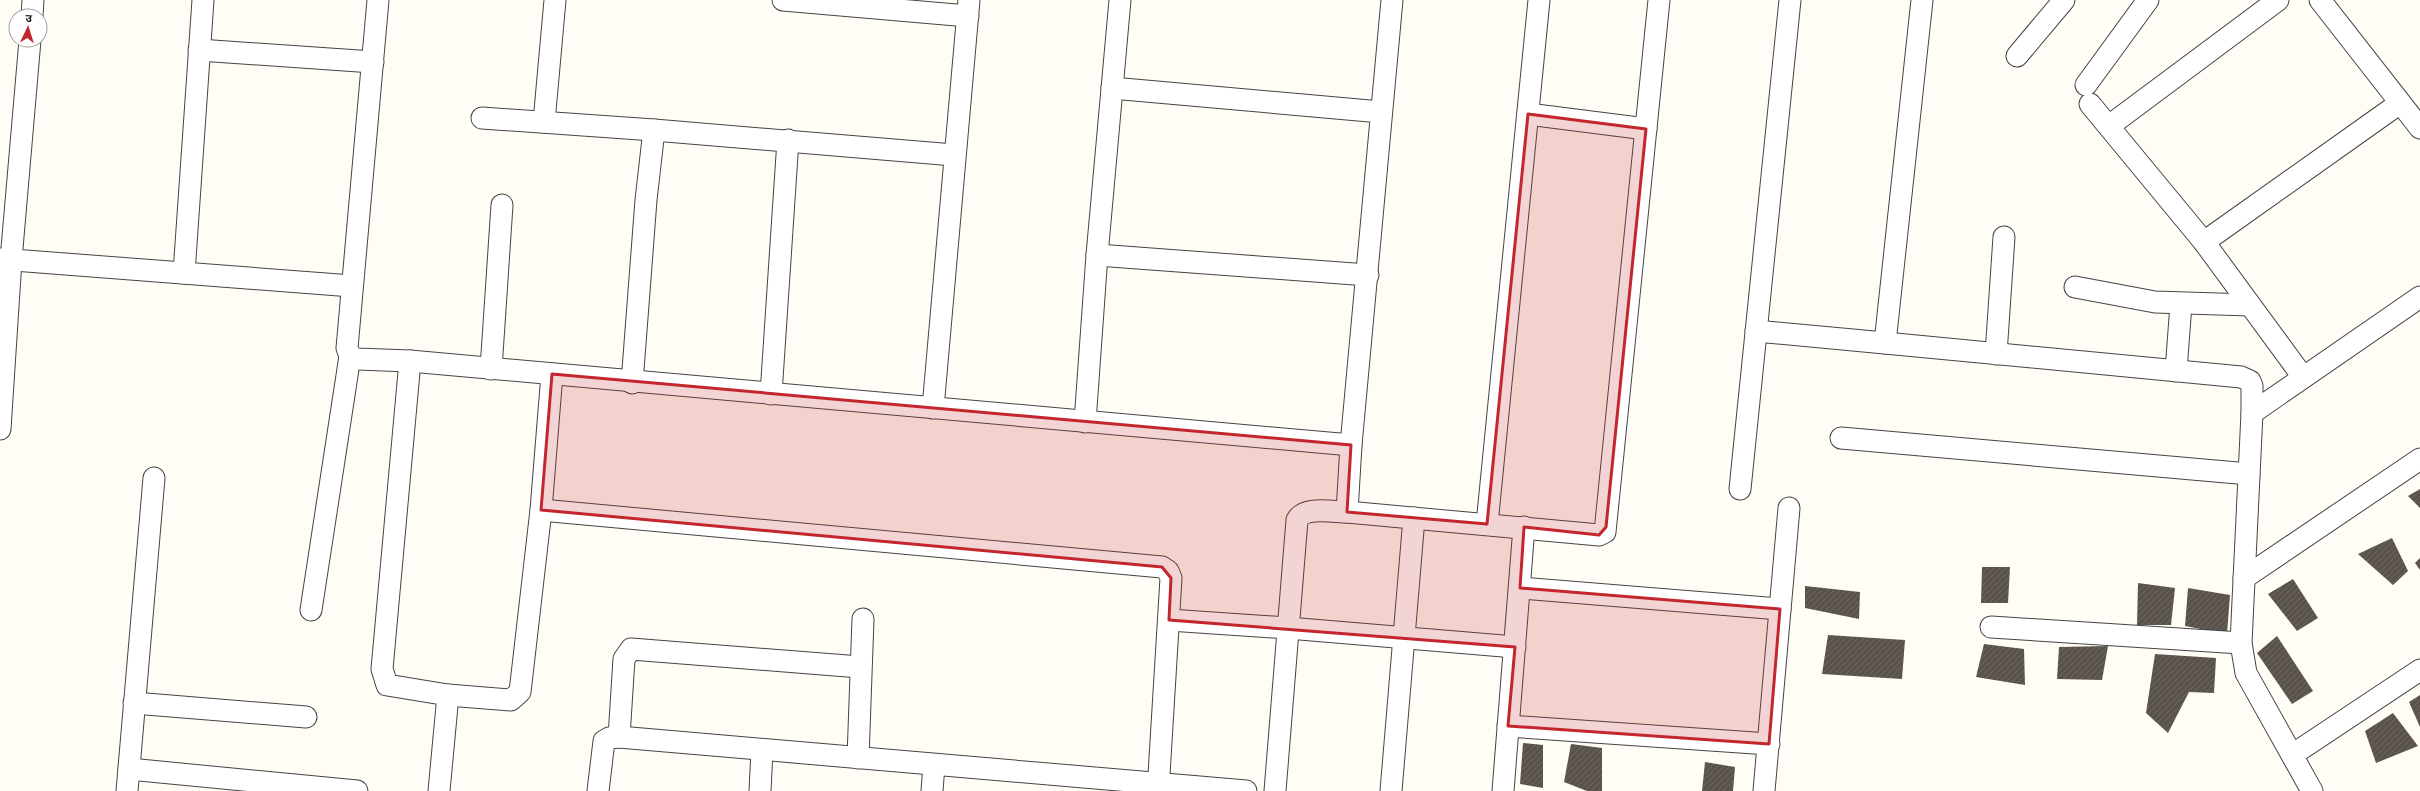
<svg xmlns="http://www.w3.org/2000/svg" width="2420" height="791" viewBox="0 0 2420 791" font-family="'Roboto Serif','Noto Sans Devanagari',serif">
  <style>
    .building { fill: url(#building-hatch) }
    .lines { fill: none; stroke-linecap: round; stroke-linejoin: round }
    .minor-casing { stroke: #444; stroke-width: 23 }
    .minor { stroke: #fff; stroke-width: 21 }
    .marked { fill: #c4262e; fill-opacity: 0.2; stroke: #c4262e; stroke-width: 3; stroke-linejoin: round }
  </style>
  <defs>
    <pattern id="building-hatch" width="6" height="6" patternUnits="userSpaceOnUse"><rect width="6" height="6" fill="#5a524d"/><path d="M-1 1l2-2M0 6l6-6M5 7l2-2" fill="none" stroke="#6d6662"/></pattern>
  </defs>
  <rect width="100%" height="100%" fill="#fffdf5"/>
  <g class="building">
    <polygon points="2420,489 2420,508 2408,496"/>
    <polygon points="2392,538 2408,571 2393,585 2358,554"/>
    <polygon points="2420,558 2420,570 2415,563"/>
    <polygon points="1982,567 2010,567 2008,603 1981,603"/>
    <polygon points="2293,579 2318,618 2297,631 2268,594"/>
    <polygon points="2138,583 2175,588 2171,625 2137,625"/>
    <polygon points="1805,586 1860,592 1859,619 1805,608"/>
    <polygon points="2188,588 2230,595 2227,634 2185,626"/>
    <polygon points="1828,635 1905,640 1902,679 1822,674"/>
    <polygon points="2277,636 2313,691 2292,704 2257,653"/>
    <polygon points="1984,644 2024,649 2025,685 1976,677"/>
    <polygon points="2108,646 2102,680 2057,679 2059,647"/>
    <polygon points="2155,654 2216,658 2214,693 2189,692 2168,733 2146,713"/>
    <polygon points="2420,695 2420,727 2409,702"/>
    <polygon points="2393,713 2418,746 2376,763 2365,731"/>
    <polygon points="1523,743 1543,745 1543,788 1520,784"/>
    <polygon points="1571,744 1602,748 1602,791 1587,791 1564,782"/>
    <polygon points="1705,762 1735,767 1733,791 1702,791"/>
  </g>
  <g class="lines">
    <g class="minor-casing">
      <g id="minor">
        <polyline points="378,0 347,348 350,356 357,359 410,361 1351,445 1392,0"/>
        <polyline points="783,0 968,16"/>
        <polyline points="2320,0 2420,128"/>
        <polyline points="32,16 33,0"/>
        <polyline points="199,50 373,62"/>
        <polyline points="2017,56 2064,0"/>
        <polyline points="2086,85 2148,0"/>
        <polyline points="1112,88 1381,112"/>
        <polyline points="2090,104 2204,242 2303,377"/>
        <polyline points="1528,114 1646,129"/>
        <polyline points="482,118 654,130"/>
        <polyline points="544,122 555,0"/>
        <polyline points="2109,126 2278,0"/>
        <polyline points="2204,242 2400,103"/>
        <polyline points="1097,255 1368,275"/>
        <polyline points="0,259 352,286"/>
        <polyline points="184,273 203,0"/>
        <polyline points="2075,287 2155,302 2250,305"/>
        <polyline points="1756,331 1885,343 1922,0"/>
        <polyline points="1885,343 2241,377 2250,381 2252,386 2252,413 2241,643 2246,673 2312,791"/>
        <polyline points="1996,354 2004,237"/>
        <polyline points="410,361 382,669 387,685 448,695 439,791"/>
        <polyline points="491,369 502,205"/>
        <polyline points="2176,371 2181,304"/>
        <polyline points="632,383 646,200 654,130 954,155"/>
        <polyline points="771,394 788,140"/>
        <polyline points="933,408 969,0"/>
        <polyline points="2252,413 2420,297"/>
        <polyline points="1085,422 1097,255 1120,0"/>
        <polyline points="0,429 11,260 30,40"/>
        <polyline points="1841,438 2249,474"/>
        <polyline points="1740,489 1790,0"/>
        <polyline points="541,510 1162,567 1168,571 1171,578 1158,791"/>
        <polyline points="1347,512 1351,445"/>
        <polyline points="1487,524 1539,0"/>
        <polyline points="2244,578 2420,459"/>
        <polyline points="1520,588 1780,609"/>
        <polyline points="311,610 350,356"/>
        <polyline points="1169,620 1288,628 1515,647"/>
        <polyline points="1991,627 2241,643"/>
        <polyline points="448,695 511,700 520,692 541,510 552,374"/>
        <polyline points="134,703 306,717"/>
        <polyline points="1508,726 1769,744"/>
        <polyline points="619,737 624,659 631,649 860,667"/>
        <polyline points="2292,755 2420,670"/>
        <polyline points="858,758 863,619"/>
        <polyline points="129,769 357,791"/>
        <polyline points="127,791 154,478"/>
        <polyline points="598,791 604,741 609,738 619,737 1246,791"/>
        <polyline points="760,791 762,750"/>
        <polyline points="932,791 934,765"/>
        <path d="M 1275,791 L 1297,520 C 1304,506 1333,512 1347,512 L 1599,535 L 1605,532 L 1659,0"/>
        <polyline points="1391,791 1414,518"/>
        <polyline points="1503,791 1524,527"/>
        <polyline points="1764,791 1789,508"/>
      </g>
    </g>
    <use href="#minor" class="minor"/>
  </g>
  <path class="marked" d="M 1528,114 L 1646,129 L 1606,527 L 1599,535 L 1524,527 L 1520,588 L 1780,609 L 1769,744 L 1508,726 L 1515,647 L 1169,620 L 1171,578 L 1162,567 L 541,510 L 552,374 L 1351,445 L 1347,512 L 1487,524 Z"/>
  <g transform="translate(28 28) rotate(4)"><circle r="19" fill="#ffffff" stroke="#a0a0a0"/>
  <path d="M0-3L7 15L0 10L-7 15Z" fill="#c4262e"/>
  <text y="-6" font-size="11" font-weight="bold" text-anchor="middle" fill="#111111">उ</text>
  </g>
</svg>
